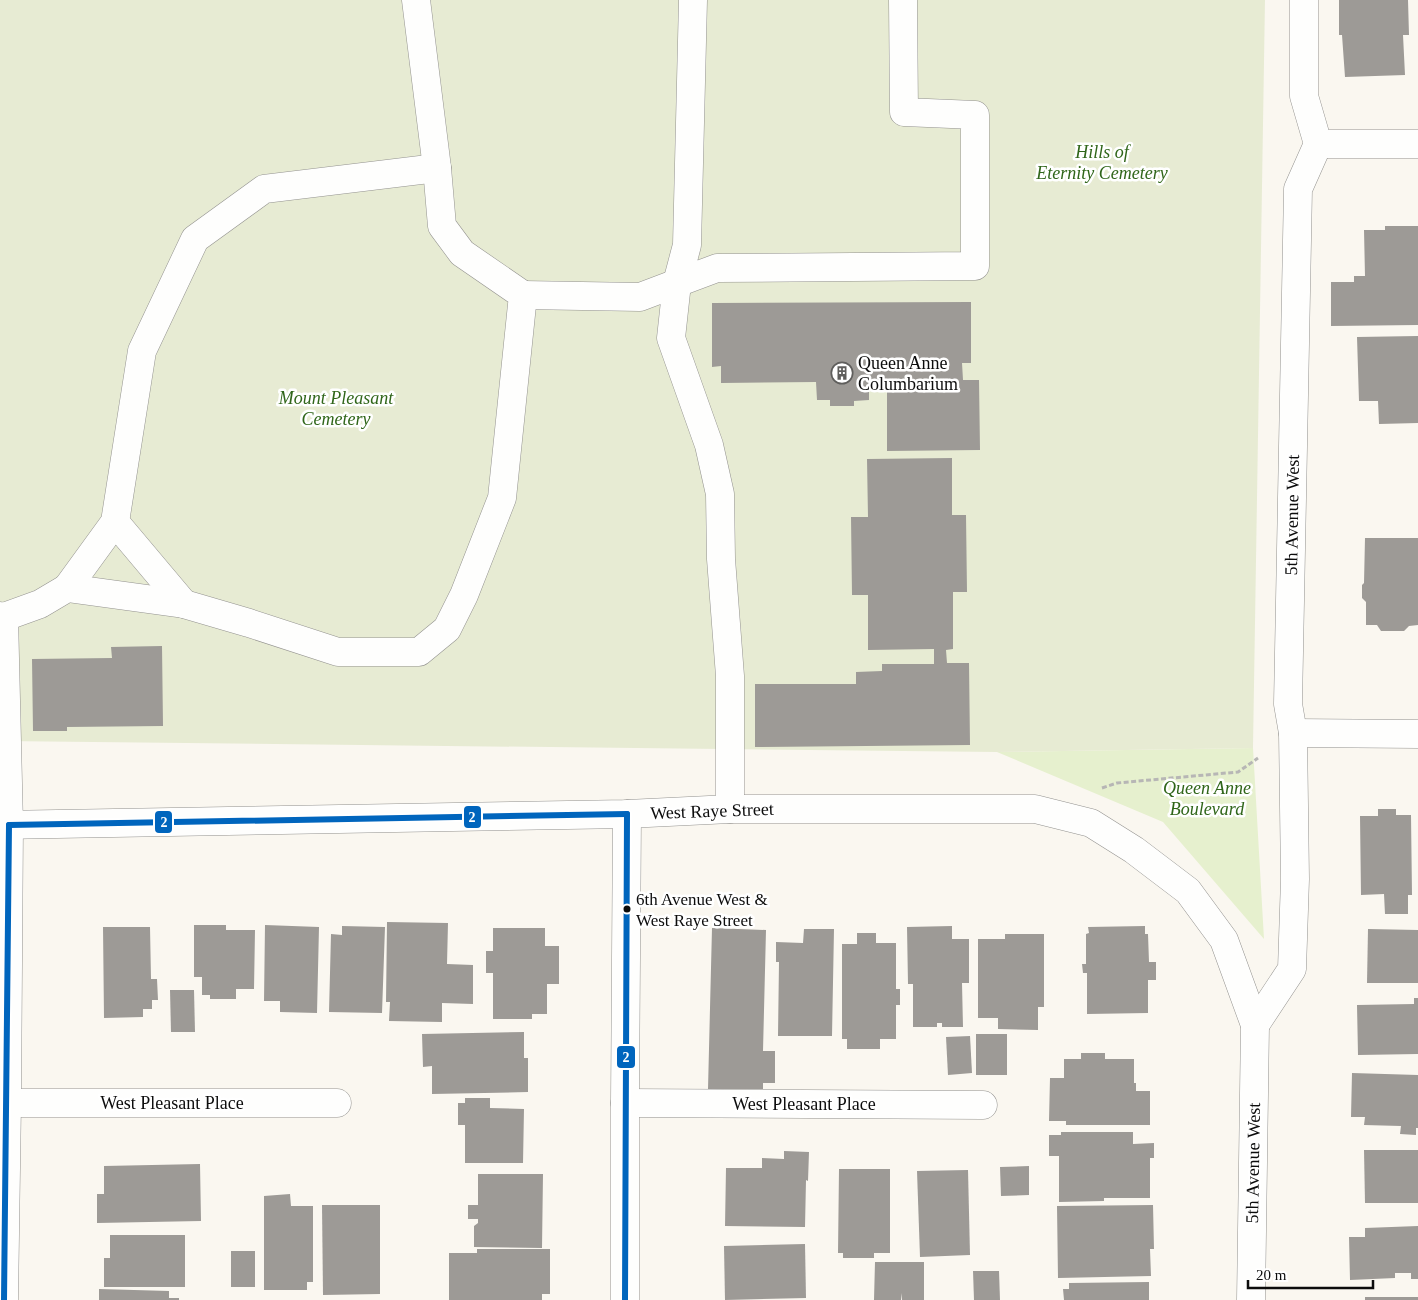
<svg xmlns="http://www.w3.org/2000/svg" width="1418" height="1300" viewBox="0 0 1418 1300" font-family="Georgia,serif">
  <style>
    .green { fill: #e6f0ce }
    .cemetery { fill: #e7ebd3 }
    .building { fill: #9d9a96 }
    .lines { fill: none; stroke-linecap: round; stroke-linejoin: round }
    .minor-casing { stroke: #93928f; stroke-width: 29 }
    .path { stroke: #b7b6b5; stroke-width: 3; stroke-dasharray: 5 2.5; stroke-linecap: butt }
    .minor { stroke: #fefefd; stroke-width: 28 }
    .bus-1-casing { stroke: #fff; stroke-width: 10 }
    .bus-1 { stroke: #0065bd; stroke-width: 6 }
    .bus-dot { fill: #0c0c0c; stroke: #fff; stroke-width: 2 }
    .labels { text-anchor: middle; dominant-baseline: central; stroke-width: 5; stroke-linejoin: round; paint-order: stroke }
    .bus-label { font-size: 17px; fill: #0c0c0c; stroke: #fff; text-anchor: start }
    .park-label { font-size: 18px; font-style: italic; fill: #30661a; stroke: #fff }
    .poi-label { font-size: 18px; fill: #0c0c0c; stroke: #fff; text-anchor: start }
    .street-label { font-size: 18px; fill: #0c0c0c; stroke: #fff }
    .line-badge { stroke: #fff; stroke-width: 2 }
    .badge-label { font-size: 14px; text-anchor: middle; font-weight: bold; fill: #fff }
  </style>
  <rect width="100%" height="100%" fill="#faf7f0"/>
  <polygon class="green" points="1253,748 1264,939 1163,822 997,752"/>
  <polygon class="cemetery" points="0,0 1265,0 1253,748 997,752 0,741"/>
  <g class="building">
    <polygon points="1339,0 1408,0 1409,35 1403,35 1405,75 1345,77 1342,35 1339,35"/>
    <polygon points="1385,226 1418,226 1418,325 1331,326 1331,282 1354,282 1354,276 1365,276 1364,230 1385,230"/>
    <polygon points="971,302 971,363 962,363 963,380 979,380 980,450 887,451 887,382 869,383 869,400 854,401 854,406 830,406 830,400 817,400 816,382 721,383 721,366 712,367 712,303"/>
    <polygon points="1418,336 1418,423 1379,424 1378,401 1359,401 1357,337"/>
    <polygon points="952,458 952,515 966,515 967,592 953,592 953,649 946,650 947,663 969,663 970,745 755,747 755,684 856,684 856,672 882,671 882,664 934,664 934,649 868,650 868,595 852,595 851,517 868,517 867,459"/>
    <polygon points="1365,538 1418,538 1418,625 1409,626 1404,631 1381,631 1377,625 1366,625 1366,602 1362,598 1362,585 1364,583"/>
    <polygon points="162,646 163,726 67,727 67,731 33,731 32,659 112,658 111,647"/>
    <polygon points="1378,809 1396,809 1396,815 1411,815 1412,895 1408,895 1408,914 1385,914 1384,894 1361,895 1360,816 1378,816"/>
    <polygon points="387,922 448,923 447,964 473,965 473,1004 442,1003 442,1022 389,1021 390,1002 386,1002"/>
    <polygon points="194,925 226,925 226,930 255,930 254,989 236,989 236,999 210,999 210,995 202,995 202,977 194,977"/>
    <polygon points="265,925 319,927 317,1013 280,1012 280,1001 264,1001"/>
    <polygon points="342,926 385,927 382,1013 329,1012 331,934 342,935"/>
    <polygon points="952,926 952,939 969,939 969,983 962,983 963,1027 942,1027 942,1023 937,1023 937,1027 913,1027 913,984 908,984 907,927"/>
    <polygon points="1145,926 1145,934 1148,934 1149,962 1156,962 1156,980 1148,980 1148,1013 1087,1014 1087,973 1083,973 1082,964 1086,964 1086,934 1089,933 1088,927"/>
    <polygon points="103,927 150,927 151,979 157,979 158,1000 152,1000 152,1009 143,1009 143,1017 104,1018"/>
    <polygon points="493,928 545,928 545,946 559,946 559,984 547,984 547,1014 532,1014 532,1019 493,1019 493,973 486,973 486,951 493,951"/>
    <polygon points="712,928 766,930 763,1051 775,1051 775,1083 763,1083 763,1089 708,1089"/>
    <polygon points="804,929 834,929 832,1036 778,1036 779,962 776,962 776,942 803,943"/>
    <polygon points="1368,929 1418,930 1418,983 1367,983"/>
    <polygon points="857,933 876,933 876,943 896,943 896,989 900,989 900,1005 896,1005 896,1039 880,1039 880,1049 847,1049 847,1039 842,1039 842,944 857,944"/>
    <polygon points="1005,934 1044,934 1044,1007 1038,1007 1038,1030 998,1029 998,1018 978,1018 978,939 1005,939"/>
    <polygon points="170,990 194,990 195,1032 171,1032"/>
    <polygon points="1414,998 1418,998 1418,1054 1358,1055 1357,1005 1414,1004"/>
    <polygon points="524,1032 524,1058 528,1058 528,1092 432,1094 432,1066 423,1067 422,1034"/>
    <rect x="976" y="1034" width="31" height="41"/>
    <polygon points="970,1036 972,1073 948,1075 946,1037"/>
    <polygon points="1081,1053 1105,1053 1105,1059 1134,1059 1134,1083 1136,1083 1136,1091 1150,1091 1150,1125 1066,1125 1066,1121 1049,1121 1050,1078 1064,1078 1064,1059 1081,1059"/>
    <polygon points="1352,1073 1418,1075 1418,1128 1416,1128 1416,1135 1400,1134 1401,1126 1364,1125 1365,1117 1351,1117"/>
    <polygon points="465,1098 490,1098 490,1108 524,1109 523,1163 465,1163 465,1125 458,1125 458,1103 465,1103"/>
    <polygon points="1061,1132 1133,1132 1133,1144 1154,1143 1154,1158 1150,1158 1150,1198 1104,1198 1104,1201 1059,1202 1059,1156 1049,1156 1049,1135 1061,1135"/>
    <polygon points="1364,1150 1418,1150 1418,1203 1365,1203"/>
    <polygon points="784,1151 809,1152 808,1181 806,1180 805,1227 725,1226 726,1168 762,1168 762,1158 784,1159"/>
    <polygon points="200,1164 201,1221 97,1223 97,1194 104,1194 104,1166"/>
    <polygon points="1029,1166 1029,1195 1001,1196 1000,1167"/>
    <polygon points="839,1169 890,1169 890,1253 874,1253 874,1258 843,1258 843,1253 838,1253"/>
    <polygon points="968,1170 970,1255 920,1257 917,1171"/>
    <polygon points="478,1174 543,1174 542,1248 474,1247 474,1226 478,1223 478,1219 468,1219 468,1205 478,1205"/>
    <polygon points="290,1194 291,1206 313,1206 313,1282 307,1282 307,1290 264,1290 264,1196"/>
    <polygon points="322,1205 380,1205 380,1294 323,1295"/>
    <polygon points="1153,1205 1154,1249 1150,1249 1151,1276 1058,1278 1057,1206"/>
    <polygon points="1418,1226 1418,1279 1411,1279 1411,1273 1395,1273 1395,1278 1350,1280 1349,1237 1365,1237 1365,1228"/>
    <polygon points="110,1235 185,1235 185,1287 104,1287 104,1258 110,1258"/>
    <polygon points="805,1244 806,1298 725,1300 724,1246"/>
    <polygon points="477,1249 550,1249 550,1294 542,1294 542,1300 449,1300 449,1253 477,1253"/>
    <rect x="231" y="1251" width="24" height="36"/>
    <polygon points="875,1262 924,1262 924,1300 902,1300 902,1293 901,1300 874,1300"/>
    <polygon points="973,1271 999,1271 1000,1300 974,1300"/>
    <polygon points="1149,1282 1149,1300 1064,1300 1063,1289 1069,1289 1069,1283"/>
    <polygon points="99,1289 169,1291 169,1298 179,1298 179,1300 99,1300"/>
    <rect x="1365" y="1297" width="53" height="3"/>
  </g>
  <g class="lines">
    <g class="minor-casing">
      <g id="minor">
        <polyline points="693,0 687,245 677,283 717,268 975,266 975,115 904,112 903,0"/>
        <polyline points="1318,144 1418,144"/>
        <polyline points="523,295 640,297 677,283 671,338 709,445 720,494 721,559 730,676 730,809"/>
        <polyline points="115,522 184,604"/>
        <polyline points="67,588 115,522 142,351 195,239 264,189 437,168"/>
        <polyline points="0,616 4,617 9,825 7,1103 4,1300"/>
        <polyline points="4,617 40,604 67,588 184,604 249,623 338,652 419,652 447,629 464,595 502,498 523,295 462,253 442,226 437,168 416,0"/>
        <polyline points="1293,733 1418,734"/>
        <polyline points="0,825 627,814 730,809 1035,809 1091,823 1134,850 1188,891 1224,940 1255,1025 1251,1300"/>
        <polyline points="1255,1025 1292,969 1295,879 1293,733 1288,704 1298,189 1318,144 1304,96 1304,0"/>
        <polyline points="7,1103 337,1103"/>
        <polyline points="625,1103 983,1105"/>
        <polyline points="625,1300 625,1103 627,814"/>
      </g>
    </g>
    <polyline class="path" points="1102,788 1117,783 1238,772 1258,758"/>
    <use href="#minor" class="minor"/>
    <g class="bus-1-casing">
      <g id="bus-1">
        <polyline points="9,825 627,814"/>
        <polyline points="4,1300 9,825"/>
        <polyline points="625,1300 627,814"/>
      </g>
    </g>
    <use href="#bus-1" class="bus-1"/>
  </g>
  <defs>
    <g id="building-ring" transform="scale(1.125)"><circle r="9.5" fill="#fff" stroke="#5f5e5c" stroke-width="1.5"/><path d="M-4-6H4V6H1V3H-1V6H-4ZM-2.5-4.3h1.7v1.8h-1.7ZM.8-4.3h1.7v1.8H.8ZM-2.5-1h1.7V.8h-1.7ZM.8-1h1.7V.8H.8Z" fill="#5f5e5c"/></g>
  </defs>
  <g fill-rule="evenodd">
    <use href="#building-ring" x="842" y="373"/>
  </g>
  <circle class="bus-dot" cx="627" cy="909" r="4.5"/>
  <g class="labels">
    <g class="bus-label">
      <text x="636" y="899">6th Avenue West &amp;<tspan x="636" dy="21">West Raye Street</tspan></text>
    </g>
    <g class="park-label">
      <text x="1102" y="152">Hills of<tspan x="1102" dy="21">Eternity Cemetery</tspan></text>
      <text x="336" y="398">Mount Pleasant<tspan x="336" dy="21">Cemetery</tspan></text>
      <text x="1207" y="788">Queen Anne<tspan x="1207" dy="21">Boulevard</tspan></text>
    </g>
    <g class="poi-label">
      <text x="858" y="363">Queen Anne<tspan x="858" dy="21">Columbarium</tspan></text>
    </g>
    <g class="street-label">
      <text transform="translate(1292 515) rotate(-89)">5th Avenue West</text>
      <text transform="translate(712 811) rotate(-2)">West Raye Street</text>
      <text x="172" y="1103">West Pleasant Place</text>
      <text x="804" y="1104">West Pleasant Place</text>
      <text transform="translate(1253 1163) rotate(-89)">5th Avenue West</text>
    </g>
  </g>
  <g class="line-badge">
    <rect x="463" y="805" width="19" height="24" rx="5" fill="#0065bd"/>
    <rect x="154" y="810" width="19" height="24" rx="5" fill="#0065bd"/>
    <rect x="616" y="1045" width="20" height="24" rx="5" fill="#0065bd"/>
  </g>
  <g class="badge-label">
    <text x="472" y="822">2</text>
    <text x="164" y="827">2</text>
    <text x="626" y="1062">2</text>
  </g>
  <path d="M1248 1280v8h125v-8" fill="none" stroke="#0c0c0c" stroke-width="2.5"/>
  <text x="1256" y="1280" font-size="15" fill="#0c0c0c" stroke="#ffffff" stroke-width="4" paint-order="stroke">20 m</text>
</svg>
